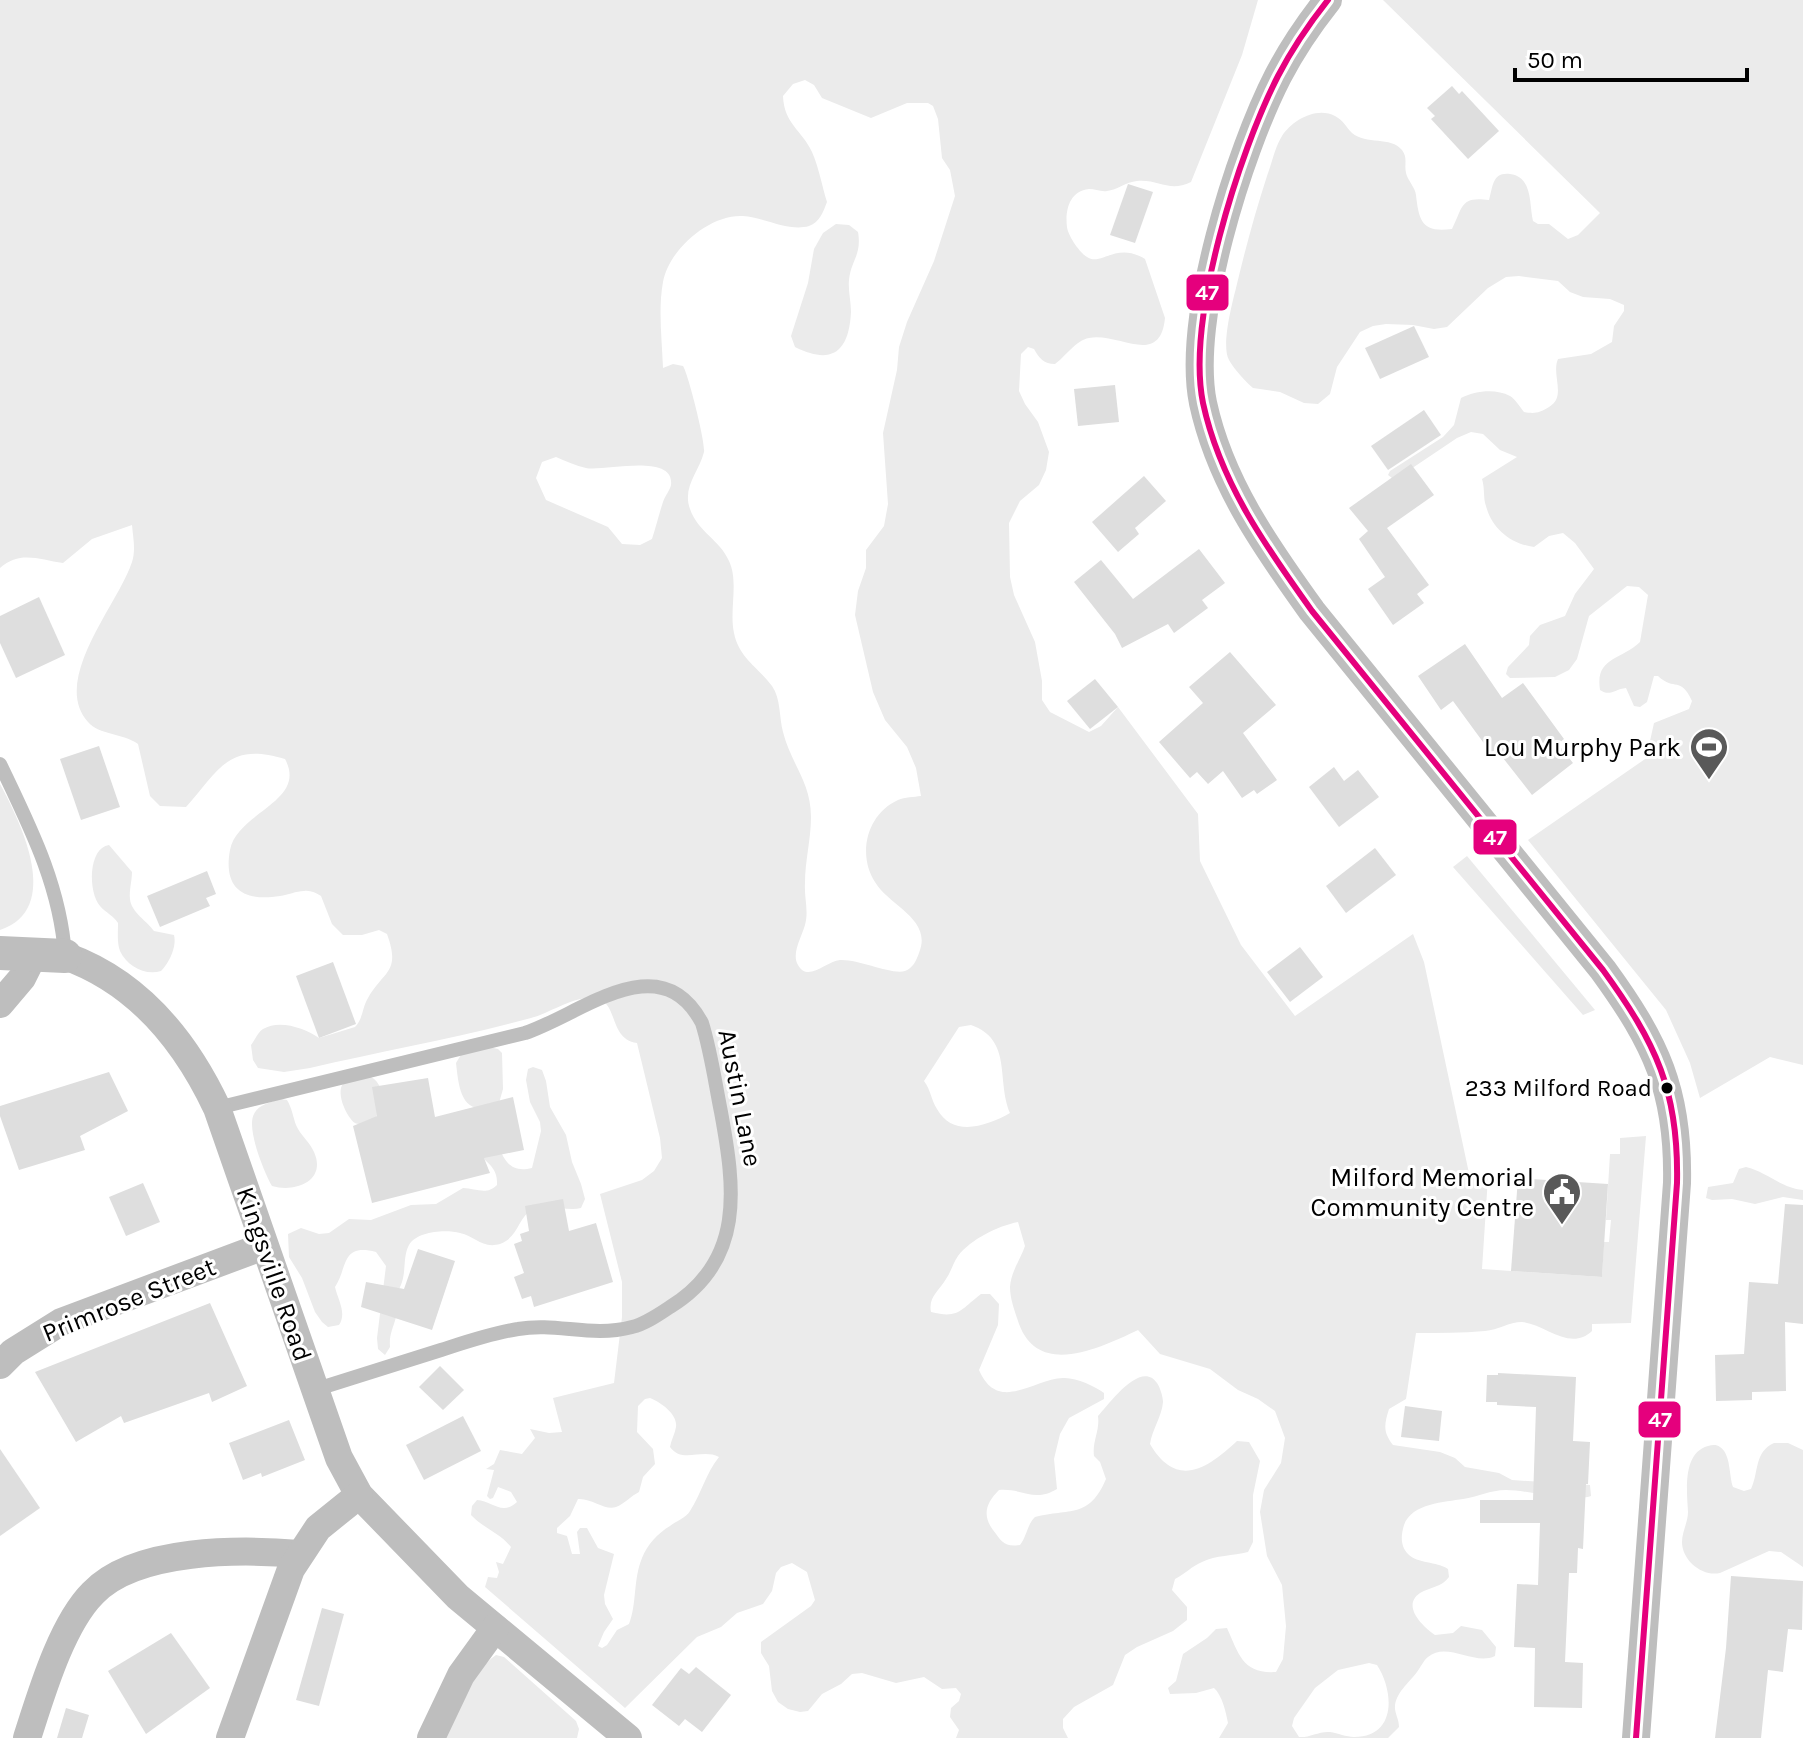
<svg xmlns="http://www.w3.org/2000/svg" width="1803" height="1738" viewBox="0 0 1803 1738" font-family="Karla,sans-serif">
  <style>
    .green { fill: #ebebeb; fill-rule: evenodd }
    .building { fill: #dedede }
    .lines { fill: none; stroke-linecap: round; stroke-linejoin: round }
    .service { stroke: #bebebe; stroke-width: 14 }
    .minor { stroke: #bebebe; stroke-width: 28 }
    .tertiary { stroke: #bebebe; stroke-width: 34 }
    .bus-1-casing { stroke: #fff; stroke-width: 12 }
    .bus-1 { stroke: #e5007d; stroke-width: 6 }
    .bus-dot { fill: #000; stroke: #fff; stroke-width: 3 }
    .labels { text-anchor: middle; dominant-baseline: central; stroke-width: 6; stroke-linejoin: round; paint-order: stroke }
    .bus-label { font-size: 24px; fill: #000; stroke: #fff; text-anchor: end }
    .poi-label { font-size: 26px; fill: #000; stroke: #fff; text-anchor: end }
    .street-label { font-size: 26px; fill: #000; stroke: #fff }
    .line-badge { stroke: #fff; stroke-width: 3 }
    .badge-label { font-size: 22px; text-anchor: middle; font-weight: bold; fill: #fff }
  </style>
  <rect width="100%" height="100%" fill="#fff"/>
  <g class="green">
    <path d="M 0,0 L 1258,0 L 1242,55 L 1191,182 C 1169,193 1159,179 1137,181 C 1126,182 1117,190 1107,191 C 1101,192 1095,189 1089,189 C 1069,191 1065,211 1067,227 C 1068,236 1080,253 1087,257 C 1101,267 1116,241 1145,259 L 1165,318 C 1160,368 1119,332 1089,338 C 1076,340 1065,357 1055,364 C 1044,364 1039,358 1034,349 L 1028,347 L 1021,354 L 1019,391 L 1025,404 L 1038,422 L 1049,452 L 1046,470 L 1039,485 L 1020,501 L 1009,523 L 1010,577 L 1014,595 L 1035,642 L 1042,681 L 1042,700 L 1050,712 L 1089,732 L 1101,726 L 1118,707 L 1198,814 L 1200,861 L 1241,945 L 1295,1016 L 1413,934 L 1424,962 L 1470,1178 L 1488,1177 L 1482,1269 L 1602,1277 L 1604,1242 L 1609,1242 L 1611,1220 L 1606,1220 L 1610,1154 L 1620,1154 L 1620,1138 L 1646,1136 L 1631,1323 L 1592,1324 L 1592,1331 C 1570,1352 1545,1324 1522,1322 C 1509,1322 1498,1330 1485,1331 C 1462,1333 1439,1333 1416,1333 L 1406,1399 L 1389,1409 C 1384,1425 1383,1432 1393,1445 L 1440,1452 L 1455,1458 L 1465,1467 L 1499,1473 L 1512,1480 L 1590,1485 L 1591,1496 C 1572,1503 1529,1490 1506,1490 C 1490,1490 1478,1497 1463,1499 C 1445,1502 1412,1503 1404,1525 C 1401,1535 1400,1546 1408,1554 C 1418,1564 1436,1561 1448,1569 L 1449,1577 C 1442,1587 1430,1587 1420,1593 C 1401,1606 1423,1627 1435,1635 L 1453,1633 L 1461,1626 L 1482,1630 L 1496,1647 L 1495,1656 C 1474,1666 1447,1641 1428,1657 C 1423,1661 1421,1667 1417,1672 C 1409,1683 1394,1694 1395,1709 C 1396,1716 1399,1720 1399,1727 L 1388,1738 L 1219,1738 L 1228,1723 C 1226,1712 1222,1695 1214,1688 L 1196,1693 L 1170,1694 L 1168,1688 L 1176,1681 L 1183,1654 L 1207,1638 L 1216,1629 L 1227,1628 C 1239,1655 1243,1674 1276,1672 L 1283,1659 L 1286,1626 L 1282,1585 L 1267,1556 L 1260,1512 L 1264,1490 L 1281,1463 L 1285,1438 L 1275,1411 L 1258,1399 L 1238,1390 L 1210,1369 L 1160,1354 L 1138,1330 C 1100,1348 1039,1378 1019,1324 C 1015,1312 1010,1299 1010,1287 C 1011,1272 1020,1260 1025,1246 L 1018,1222 C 998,1226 971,1239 958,1256 C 953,1263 951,1272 946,1279 C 939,1291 928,1297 931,1312 C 959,1319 960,1310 981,1294 L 990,1294 L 999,1304 L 998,1325 L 979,1370 C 998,1414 1033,1379 1063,1378 C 1075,1377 1095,1386 1104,1393 L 1104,1399 L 1069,1418 L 1060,1434 L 1054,1459 L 1057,1489 C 1034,1503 1023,1488 999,1490 C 986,1503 982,1515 993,1530 C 1002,1542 1004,1547 1020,1545 C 1027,1536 1027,1525 1035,1517 C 1070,1508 1089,1519 1106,1479 L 1100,1462 L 1094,1456 C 1092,1441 1100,1431 1098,1416 C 1108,1405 1141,1359 1157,1383 C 1160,1387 1163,1397 1163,1402 C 1162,1416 1152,1430 1150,1444 C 1177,1490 1208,1468 1237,1441 L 1249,1442 L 1260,1461 L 1253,1495 L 1253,1542 L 1248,1552 C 1233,1556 1216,1555 1202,1562 C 1192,1566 1185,1574 1175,1579 L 1172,1590 L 1187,1607 L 1187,1620 L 1173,1631 L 1137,1647 L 1125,1655 L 1113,1685 L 1074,1707 L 1063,1719 L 1063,1728 L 1068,1738 L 956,1738 L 959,1730 L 950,1717 L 951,1708 L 959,1701 L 961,1694 L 956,1688 L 942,1689 L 924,1677 L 896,1683 L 862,1673 L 852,1674 L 841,1684 L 822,1694 L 808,1711 L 800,1712 L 788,1709 L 778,1702 L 772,1691 L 769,1666 L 761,1653 L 761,1642 L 811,1606 L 815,1600 L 807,1572 L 792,1563 L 781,1567 L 776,1573 L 772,1591 L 763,1604 L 737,1613 L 721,1627 L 697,1637 L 625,1708 L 485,1587 L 488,1577 L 497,1578 L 499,1572 L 496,1562 L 503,1564 L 511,1547 C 500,1533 483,1528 471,1515 L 472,1506 L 477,1500 C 492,1501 502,1516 517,1502 L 511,1492 L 498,1487 L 493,1498 L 490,1499 L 487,1496 L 494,1470 L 486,1469 L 494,1464 L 500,1450 L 522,1454 L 535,1438 L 530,1429 L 549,1433 L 562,1432 L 553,1398 L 614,1383 L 622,1317 L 622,1282 L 600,1194 L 642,1180 L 654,1171 L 662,1158 L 660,1138 L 637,1043 C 608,1039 619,1001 595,998 C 575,995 550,1013 531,1018 C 458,1038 383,1051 310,1068 L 284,1072 L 258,1068 L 253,1060 L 251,1045 C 255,1040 258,1032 263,1029 C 279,1019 305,1028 319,1038 L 355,1027 C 363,1019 362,1008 368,998 C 384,970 401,973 387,934 L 379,930 L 362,935 L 343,935 L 332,924 L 321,896 C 316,893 310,890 304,891 C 296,891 288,895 280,896 C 243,902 223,888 230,850 C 237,812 308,802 285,759 C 228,742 220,769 186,807 L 160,806 L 150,796 L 138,744 C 123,733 99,735 88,722 C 50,680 119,603 132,562 C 136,550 133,537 132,525 L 92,539 L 63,563 C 40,560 20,550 0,568 ZM 805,80 L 814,85 L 822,98 L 871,118 L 907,103 L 928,103 L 933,106 L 938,119 L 942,158 L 950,170 L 955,196 L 934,261 L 907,322 L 899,347 L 897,370 L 883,433 L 888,504 L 884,526 L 866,550 L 866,568 L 858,591 L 855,615 L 873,692 L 885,720 L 907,747 L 916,768 L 921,796 C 914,797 905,797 898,800 C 867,814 857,854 875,882 C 889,906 933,919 919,953 C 916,961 913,968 905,971 C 891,975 859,959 840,960 C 826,961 808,983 798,965 C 791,954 802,936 805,925 C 809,911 804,898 805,883 C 805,861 811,839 811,817 C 811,782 791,764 783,732 C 779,717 781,699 772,686 C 758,667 739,658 734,633 C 729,610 739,582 729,561 C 720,540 698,532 690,509 C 682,487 699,472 704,452 C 706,444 688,373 683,366 L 673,364 L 663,368 C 662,340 658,309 663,282 C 669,249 710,214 743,216 C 763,217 789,232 809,226 C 820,222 823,212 827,202 C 822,186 819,168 812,152 C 802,130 784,124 783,96 L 793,84 ZM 556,457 C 566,461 576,466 586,468 C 602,472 675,452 671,485 C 670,490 665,496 663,502 C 659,514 656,527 652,539 L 640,545 L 622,544 L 608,527 L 546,500 L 536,478 L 542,462 ZM 971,1025 C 1013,1040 996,1080 1010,1113 C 987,1126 953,1138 937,1109 C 931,1100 931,1090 924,1081 L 959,1027 ZM 650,1398 C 660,1402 678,1414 676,1427 C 675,1434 671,1440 670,1447 C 682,1464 702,1448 719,1457 C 706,1473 701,1494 690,1511 C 686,1518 676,1521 670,1526 C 658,1533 647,1545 642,1558 C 633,1580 637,1604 629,1624 L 617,1630 L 607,1645 L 602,1648 L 598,1646 L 604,1632 L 613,1619 L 605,1604 L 604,1595 L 614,1554 L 598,1548 L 587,1528 L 580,1528 L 577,1532 L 580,1554 L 572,1554 L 567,1536 L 557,1533 L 557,1528 L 570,1516 L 578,1499 C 592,1498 605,1511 616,1507 C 624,1504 631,1496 639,1492 L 643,1477 L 655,1464 L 653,1449 L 637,1432 L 638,1406 L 645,1399 ZM 1369,1663 L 1377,1665 C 1394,1691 1397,1737 1354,1737 C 1346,1737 1338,1733 1330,1732 C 1319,1731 1309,1738 1299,1737 L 1292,1726 L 1294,1718 L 1315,1688 L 1338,1670 Z"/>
    <path d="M 1383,0 L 1803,0 L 1803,1065 L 1770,1057 L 1700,1098 L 1690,1063 L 1666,1010 L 1528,840 L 1661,748 L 1650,741 L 1654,723 L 1689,709 L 1692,701 C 1680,675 1675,692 1658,676 L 1654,676 L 1647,702 L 1640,707 L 1634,706 L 1626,688 C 1615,689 1610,697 1600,690 C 1595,657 1620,661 1640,642 L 1648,595 L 1639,587 L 1627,586 L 1589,616 L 1577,659 L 1569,670 L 1555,677 L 1510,678 L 1506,674 L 1508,667 L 1529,645 L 1530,636 L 1540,625 L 1565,616 L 1575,594 L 1594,569 L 1575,543 L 1563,533 L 1549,536 L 1534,547 C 1511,544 1492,529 1486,506 C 1483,498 1485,488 1482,479 L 1517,457 L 1500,450 L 1483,434 L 1471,432 L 1457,438 L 1402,475 L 1392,478 L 1388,475 L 1390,471 L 1443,437 L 1454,425 L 1461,398 C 1475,391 1495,388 1510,396 C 1515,399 1520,407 1524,412 C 1535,414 1539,413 1549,407 C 1567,397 1551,375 1558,359 L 1591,354 L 1612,342 L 1614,326 L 1624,311 L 1624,305 L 1610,299 L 1583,297 L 1570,292 L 1558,281 L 1519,276 L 1506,277 L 1488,288 L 1447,327 L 1434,329 L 1413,325 L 1386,324 L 1373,326 L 1360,332 L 1337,367 L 1330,394 L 1318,404 L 1304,403 L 1280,392 L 1253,388 C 1245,381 1234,369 1229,360 C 1221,346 1232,304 1236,288 C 1245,250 1255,213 1267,176 C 1272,163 1275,147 1282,136 C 1292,120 1317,106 1335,116 C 1343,120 1346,127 1352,133 C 1366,145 1391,136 1402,150 C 1408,158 1404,164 1406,173 C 1408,181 1415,187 1416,195 C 1419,221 1422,233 1452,229 C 1463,207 1460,196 1489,200 C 1493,187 1492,172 1510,174 C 1533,177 1529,204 1533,221 L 1538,224 L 1549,224 L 1568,239 L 1578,235 L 1600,213 Z"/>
    <path d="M 836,224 L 849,225 L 858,232 C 862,255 851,260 849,280 C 848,291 851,301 851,312 C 849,353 831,365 795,347 L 791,336 L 808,283 L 814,249 L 823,233 Z"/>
    <path d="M 0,784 C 21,823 63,909 0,930 Z"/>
    <path d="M 109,845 L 132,872 C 132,881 129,890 130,899 C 131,912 147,921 154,931 L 174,935 C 177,947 169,963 161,971 C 145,976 127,966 120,951 C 117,943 118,932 118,923 C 113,915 106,913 100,906 C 88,892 88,848 109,845 Z"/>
    <polygon points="1467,856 1595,1010 1583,1015 1453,867"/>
    <path d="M 489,1047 L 498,1049 L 502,1053 L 503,1089 L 499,1103 C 493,1104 484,1109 479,1108 C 459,1107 458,1078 456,1063 L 462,1053 Z"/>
    <path d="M 533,1067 L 542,1070 L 546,1081 L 550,1107 L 566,1135 L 572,1162 L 581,1184 L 585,1199 L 581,1208 C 566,1212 548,1202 533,1209 C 518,1217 518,1238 500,1244 C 482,1249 475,1236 460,1233 C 446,1229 417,1231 409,1245 C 403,1256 406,1270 402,1282 C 400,1288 397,1292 396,1299 C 395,1305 397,1311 396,1317 C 393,1329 389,1334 390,1347 L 385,1355 L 378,1349 L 377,1338 L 386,1266 L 376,1252 C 341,1243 348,1267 335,1287 C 338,1300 347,1313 339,1325 L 328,1327 L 322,1322 L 315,1312 L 302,1278 L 289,1257 L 288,1234 L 301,1228 L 319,1234 L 329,1233 L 349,1219 L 371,1220 L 411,1205 L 436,1204 L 463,1188 C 476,1188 486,1196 497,1185 C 498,1168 488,1164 478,1153 L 498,1145 C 505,1162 511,1173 532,1168 L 541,1131 L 540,1122 L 530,1102 L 526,1080 L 528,1069 Z"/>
    <path d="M 371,1077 C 389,1087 382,1116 368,1126 C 365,1125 357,1124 355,1123 C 346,1117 334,1089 345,1082 C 352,1078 364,1078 371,1077 Z"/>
    <path d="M 281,1099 L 287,1100 C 292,1108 293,1117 296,1125 C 300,1135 310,1142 314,1152 C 327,1181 295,1193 272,1186 C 264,1172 246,1128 254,1114 C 259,1104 271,1102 281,1099 Z"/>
    <path d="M 1746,1167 C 1767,1172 1781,1188 1803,1190 L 1803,1200 L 1783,1197 L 1755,1204 L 1732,1199 L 1712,1200 L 1706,1198 L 1708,1187 L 1733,1183 L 1739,1169 Z"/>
    <path d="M 1774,1443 L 1788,1443 L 1803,1450 L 1803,1567 L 1781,1552 L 1769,1551 L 1720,1573 C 1703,1577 1682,1561 1682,1542 C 1682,1532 1688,1522 1688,1512 C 1687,1492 1682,1453 1708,1446 C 1712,1445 1716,1444 1720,1447 C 1731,1454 1729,1476 1733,1487 L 1744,1491 L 1751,1489 C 1759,1472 1754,1452 1774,1443 Z"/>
    <path d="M 496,1655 L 504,1657 L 576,1721 L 579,1729 L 577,1738 L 442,1738 C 456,1711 470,1673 496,1655 Z"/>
  </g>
  <g class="building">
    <polygon points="1452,86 1459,94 1462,91 1499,131 1468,159 1431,119 1435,116 1427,108"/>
    <polygon points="1128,184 1153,192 1135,243 1110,235"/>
    <polygon points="1414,326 1429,357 1380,379 1365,348"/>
    <polygon points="1115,385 1119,422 1078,426 1074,389"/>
    <polygon points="1424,410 1441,435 1388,470 1371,446"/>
    <polygon points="1411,464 1434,495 1387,528 1429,585 1417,594 1424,603 1393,625 1368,589 1385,577 1359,539 1368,531 1349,508"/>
    <polygon points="1144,476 1166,501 1135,528 1139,534 1118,552 1092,522"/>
    <polygon points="1199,549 1225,583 1202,600 1208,608 1174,633 1168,624 1122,648 1115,634 1074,582 1101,560 1133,599"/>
    <polygon points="39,597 65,655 16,678 0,643 0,616"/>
    <polygon points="1465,644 1502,698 1523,683 1564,739 1558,744 1573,763 1532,795 1496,749 1491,753 1453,701 1441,710 1418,676"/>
    <polygon points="1230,652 1276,705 1243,733 1277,780 1257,794 1254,790 1242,798 1223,771 1208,784 1197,772 1190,778 1159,742 1203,703 1189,687"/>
    <polygon points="1095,679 1118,707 1090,729 1067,701"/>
    <polygon points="99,746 120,807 81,820 60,759"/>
    <polygon points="1334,767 1344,781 1358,770 1379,797 1339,827 1309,787"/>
    <polygon points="1375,848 1396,875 1346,913 1326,886"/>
    <polygon points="207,871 216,894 206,898 210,906 160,927 147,896"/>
    <polygon points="1300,947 1323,977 1290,1002 1267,972"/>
    <polygon points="333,962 356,1024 319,1038 296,976"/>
    <polygon points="109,1072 128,1111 80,1136 85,1150 19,1170 0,1116 0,1106"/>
    <polygon points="428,1078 435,1117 513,1097 524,1150 484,1158 490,1173 372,1203 353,1126 377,1116 372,1087"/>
    <polygon points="1518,1178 1608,1184 1602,1277 1511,1271"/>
    <polygon points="143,1183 160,1222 126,1236 109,1197"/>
    <polygon points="563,1199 569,1231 596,1223 613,1282 534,1307 531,1296 522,1299 514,1277 524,1273 514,1244 522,1241 520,1234 529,1231 525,1206"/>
    <polygon points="1785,1204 1803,1205 1803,1324 1785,1322 1786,1391 1752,1392 1752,1400 1716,1401 1715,1355 1744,1354 1749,1282 1778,1284"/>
    <polygon points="418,1249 455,1261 432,1330 361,1307 366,1282 404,1289"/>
    <polygon points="210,1303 247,1386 212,1402 209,1393 124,1423 121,1416 76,1442 35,1372"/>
    <polygon points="440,1366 464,1390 443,1410 419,1387"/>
    <polygon points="1498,1373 1576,1377 1573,1441 1590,1442 1588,1484 1586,1484 1583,1549 1578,1548 1577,1573 1569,1573 1565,1662 1583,1663 1582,1708 1534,1707 1535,1648 1514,1647 1517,1584 1538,1585 1540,1523 1480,1523 1480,1500 1533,1500 1536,1407 1497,1405 1497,1402 1486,1402 1487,1375 1498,1375"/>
    <polygon points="1405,1406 1442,1411 1439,1441 1401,1437"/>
    <polygon points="463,1416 481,1451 424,1480 406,1445"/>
    <polygon points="289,1420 305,1460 262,1477 261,1473 243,1480 229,1443"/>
    <polygon points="0,1449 40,1508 0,1536"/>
    <polygon points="1731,1576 1803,1581 1802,1630 1788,1629 1783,1672 1768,1670 1761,1738 1715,1738 1726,1648"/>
    <polygon points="322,1608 344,1614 319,1706 296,1700"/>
    <polygon points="171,1633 210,1688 146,1734 108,1671"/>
    <polygon points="696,1667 731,1695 702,1732 685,1719 679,1726 652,1705 681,1668 689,1674"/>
    <polygon points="66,1708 89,1715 82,1738 57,1738"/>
  </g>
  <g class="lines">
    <g class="service">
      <path d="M 0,764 C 30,827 60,885 65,955"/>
      <path d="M 217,1108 L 525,1033 C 582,1014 660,944 702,1023 C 711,1052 715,1082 721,1112 C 735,1188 745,1261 670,1307 C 658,1315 645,1324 632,1327 C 591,1338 557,1322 518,1329 C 492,1333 466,1342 441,1350 C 399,1363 356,1377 314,1390"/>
    </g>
    <g class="minor">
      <path d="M 1328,0 C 1309,24 1292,49 1278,76 C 1239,152 1186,319 1203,403 C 1220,482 1266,547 1312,611 L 1603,970 C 1656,1043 1679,1091 1677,1183 L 1636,1738"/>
      <path d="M 65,956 C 138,982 185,1040 217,1108 L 339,1458 L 359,1495 L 458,1597 L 628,1738"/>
      <polyline points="0,1004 22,978 35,952"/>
      <polyline points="0,1365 13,1352 61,1322 264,1246"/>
      <path d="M 27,1738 C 41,1695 61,1625 93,1593 C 136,1548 242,1549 299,1554"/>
      <polyline points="230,1738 291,1569 318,1528 359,1495"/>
      <polyline points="431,1738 461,1675 495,1628"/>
    </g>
    <polyline class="tertiary" points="0,953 65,956"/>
    <g class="bus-1-casing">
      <path id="bus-1" d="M 1328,0 C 1309,24 1292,49 1278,76 C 1239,152 1186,319 1203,403 C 1220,482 1266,547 1312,611 L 1603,970 C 1656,1043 1679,1091 1677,1183 L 1636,1738"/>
    </g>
    <use href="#bus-1" class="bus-1"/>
  </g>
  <defs>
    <g id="stadium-pin" transform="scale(2)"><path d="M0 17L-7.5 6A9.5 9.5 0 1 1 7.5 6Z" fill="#595959" stroke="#fff"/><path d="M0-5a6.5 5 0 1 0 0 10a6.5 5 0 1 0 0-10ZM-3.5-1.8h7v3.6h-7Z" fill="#fff"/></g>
    <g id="civic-pin" transform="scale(2)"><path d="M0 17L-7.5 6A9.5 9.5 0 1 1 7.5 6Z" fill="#595959" stroke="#fff"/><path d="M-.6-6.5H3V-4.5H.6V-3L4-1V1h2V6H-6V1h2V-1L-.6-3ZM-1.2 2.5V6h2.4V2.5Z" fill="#fff"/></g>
  </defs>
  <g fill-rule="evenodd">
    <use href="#stadium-pin" x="1709" y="747"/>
    <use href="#civic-pin" x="1562" y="1192"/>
  </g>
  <circle class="bus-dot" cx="1667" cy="1088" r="7"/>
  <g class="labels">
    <g class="bus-label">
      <text x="1652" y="1088">233 Milford Road</text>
    </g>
    <g class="poi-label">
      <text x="1681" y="747">Lou Murphy Park</text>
      <text x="1534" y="1177">Milford Memorial<tspan x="1534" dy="30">Community Centre</tspan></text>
    </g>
    <g class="street-label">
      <text transform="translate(740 1098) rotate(79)">Austin Lane</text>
      <text transform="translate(274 1274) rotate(71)">Kingsville Road</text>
      <text transform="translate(129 1300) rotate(-22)">Primrose Street</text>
    </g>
  </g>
  <g class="line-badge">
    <rect x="1185" y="273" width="45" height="39" rx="8" fill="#e5007d"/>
    <rect x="1472" y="818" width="46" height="38" rx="8" fill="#e5007d"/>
    <rect x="1637" y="1400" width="45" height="39" rx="8" fill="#e5007d"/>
  </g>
  <g class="badge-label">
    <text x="1207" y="300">47</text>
    <text x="1495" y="845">47</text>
    <text x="1660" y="1427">47</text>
  </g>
  <path d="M1515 68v12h232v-12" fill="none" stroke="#000000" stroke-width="4"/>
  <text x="1527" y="68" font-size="24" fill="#000000" stroke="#ffffff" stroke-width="6" paint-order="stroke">50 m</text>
</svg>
